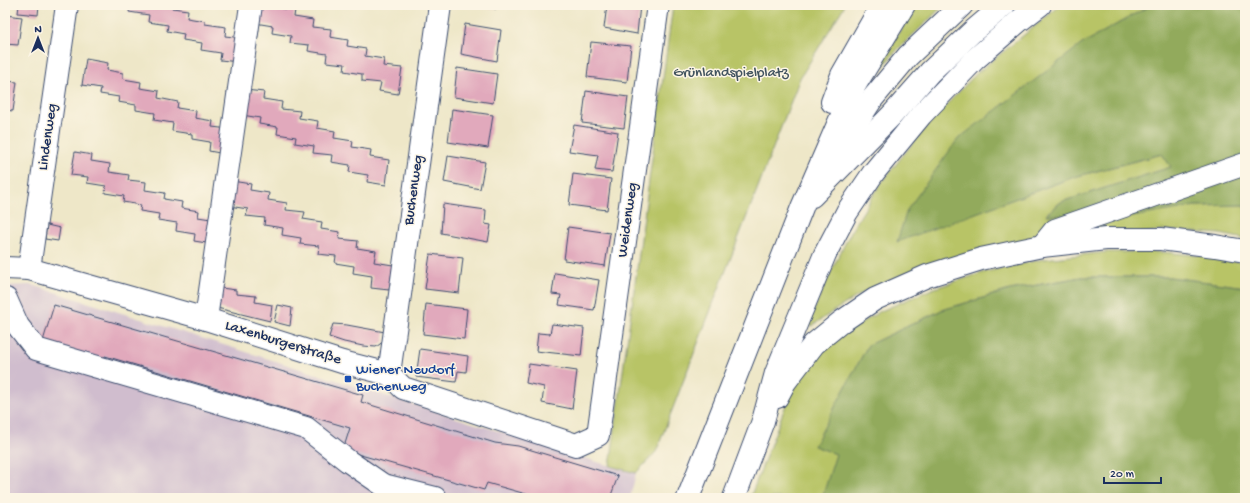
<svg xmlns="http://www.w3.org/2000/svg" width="1250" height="503" viewBox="0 0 1250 503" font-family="'Gochi Hand',sans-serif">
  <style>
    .industrial { fill: #d0bdce }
    .green { fill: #b8c466; stroke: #6a7a62 }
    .forest { fill: #92aa5b; stroke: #566c5c }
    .building { fill: #e1a9bc }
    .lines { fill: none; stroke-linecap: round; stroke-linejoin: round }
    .minor-casing { stroke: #3b4b6e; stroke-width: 24 }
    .highway-casing { stroke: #3b4b6e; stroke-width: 24 }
    .minor { stroke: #fff; stroke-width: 22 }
    .highway { stroke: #fff; stroke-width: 22 }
    .transit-dot { fill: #1a4fb4; stroke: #fcf5e5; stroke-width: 1.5 }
    .labels { text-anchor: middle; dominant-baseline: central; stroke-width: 3; stroke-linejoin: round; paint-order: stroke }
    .park-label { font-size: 15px; fill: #425460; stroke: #fcf5e5 }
    .street-label { font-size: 15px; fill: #1b2f5e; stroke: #fcf5e5 }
    .transit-label { font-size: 15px; fill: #164399; stroke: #fcf5e5; text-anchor: start }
  </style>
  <rect width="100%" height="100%" fill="#fcf5e5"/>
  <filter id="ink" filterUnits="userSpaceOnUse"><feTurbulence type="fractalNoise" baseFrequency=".025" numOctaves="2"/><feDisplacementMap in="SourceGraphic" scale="8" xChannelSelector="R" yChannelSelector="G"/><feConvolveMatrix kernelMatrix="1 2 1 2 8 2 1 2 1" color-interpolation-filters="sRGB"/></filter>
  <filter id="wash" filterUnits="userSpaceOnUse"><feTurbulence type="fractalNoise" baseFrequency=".012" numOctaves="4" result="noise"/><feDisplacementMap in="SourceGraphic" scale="16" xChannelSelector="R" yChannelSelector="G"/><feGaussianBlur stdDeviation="0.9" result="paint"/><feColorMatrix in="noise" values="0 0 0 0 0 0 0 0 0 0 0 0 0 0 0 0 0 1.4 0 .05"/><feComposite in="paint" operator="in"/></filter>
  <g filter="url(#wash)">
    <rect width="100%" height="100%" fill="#eee7c8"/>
    <polygon class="industrial" points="32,285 610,466 636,473 630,498 5,498 5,286"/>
    <g class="green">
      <polygon points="673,5 845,5 800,78 656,452 636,473 610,466"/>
      <polygon points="916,5 944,5 897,50 868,83 907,19"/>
      <polygon points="1061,5 1151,5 1082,44 898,241 1074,177 1162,154 1172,167 1061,202 1046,214 1126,218 1195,206 1243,205 1245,205 1245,239 1220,234 1163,230 923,266 866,291 832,312 812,326 808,323 832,269 853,228 881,183 929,123 977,73"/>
      <polygon points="1107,252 1162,252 1215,257 1245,263 1245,287 1169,277 1081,277 1010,290 942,310 868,345 815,446 837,454 822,498 750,498 794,384 820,353 847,331 881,311 932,289 985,272 1044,259"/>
    </g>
    <g class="forest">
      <polygon points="1151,5 1245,5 1245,205 1195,206 1126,218 1046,215 1061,202 1171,167 1162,154 1074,177 897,242 907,210 958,139 1082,44"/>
      <polygon points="1081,277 1170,277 1245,287 1245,498 822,498 836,454 814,446 868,345 942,310 1010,290"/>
    </g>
    <g id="blocks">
      <g class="building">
        <polygon points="19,5 39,5 38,15 18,13"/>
        <polygon points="130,5 172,5 172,8 188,10 187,18 205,21 205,24 226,27 225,36 242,38 239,62 220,60 221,53 201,50 202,43 183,40 184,34 167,31 168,25 148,22 149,15 129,12"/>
        <polygon points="257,5 276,5 276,8 295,10 294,17 313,20 312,27 331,29 330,37 348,40 347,46 366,49 365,56 384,59 383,66 402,68 398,94 379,91 381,83 362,81 362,74 344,71 345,64 326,62 327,54 308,51 309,45 290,43 291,36 272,33 273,26 255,23"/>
        <polygon points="475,5 497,5 496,9"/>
        <polygon points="607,5 640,5 637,34 604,28"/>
        <polygon points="5,15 22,17 18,45 5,44"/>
        <polygon points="465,24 501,30 497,61 461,54"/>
        <polygon points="591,42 631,46 627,82 587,77"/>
        <polygon points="86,59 108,63 107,70 123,73 123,79 141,82 140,88 159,91 158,98 178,102 177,108 196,111 195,118 213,121 212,127 229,129 225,154 209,151 210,142 192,139 192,134 172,131 173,123 154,120 155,113 136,110 136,105 118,102 119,97 100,94 101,88 82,85"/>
        <polygon points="457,68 497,74 493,103 454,97"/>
        <polygon points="5,81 17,82 13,111 5,110"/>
        <polygon points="245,90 264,92 263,99 282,102 281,109 300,111 299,118 318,121 317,128 335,131 334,138 353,141 352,147 371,150 370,157 389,160 386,185 367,182 368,175 349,172 350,165 331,162 332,155 313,153 314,146 295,143 296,137 277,134 278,127 259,124 260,118 242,115"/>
        <polygon points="586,91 628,97 624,128 582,123"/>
        <polygon points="452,109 493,115 488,148 448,142"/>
        <polygon points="574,125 618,132 612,172 595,170 598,155 569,151"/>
        <polygon points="75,152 92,155 91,161 110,164 109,172 129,175 128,180 146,182 145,190 165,193 164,199 182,202 181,208 199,211 198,217 217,220 213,244 194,241 195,234 176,231 177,223 158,220 159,214 140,211 141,205 123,202 124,196 105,193 106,186 87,183 88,177 71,175"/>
        <polygon points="448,156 485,162 480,189 444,182"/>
        <polygon points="573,174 611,179 607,210 569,205"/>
        <polygon points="232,181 251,184 250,190 269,193 268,200 287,203 286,210 305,212 303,219 322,222 321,229 340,232 339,239 358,241 357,248 376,251 374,262 393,265 389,290 371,288 372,276 353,273 354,266 335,263 336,256 318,254 319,246 300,244 301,238 282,235 283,228 264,225 265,218 246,216 248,209 229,206"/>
        <polygon points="443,204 486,210 485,224 491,225 488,242 441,233"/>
        <polygon points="47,225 60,228 58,241 45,239"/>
        <polygon points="568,227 610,233 605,266 564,260"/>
        <polygon points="430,254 463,258 459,293 425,289"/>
        <polygon points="555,273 599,280 594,310 559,305 561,295 552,294"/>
        <polygon points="221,288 236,290 236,294 256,296 255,302 272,305 270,321 217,308"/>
        <polygon points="426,304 467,309 464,339 423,334"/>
        <polygon points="54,305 363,395 361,402 495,443 518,446 618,476 610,498 540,498 487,483 484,490 343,450 350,428 105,356 104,359 43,341"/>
        <polygon points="278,305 292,308 290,326 274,322"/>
        <polygon points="333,324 347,325 385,332 384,341 376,347 363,346 344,342 329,337"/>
        <polygon points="552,324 584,328 581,356 536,351 538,333 550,334"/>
        <polygon points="420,349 468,356 466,372 458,371 456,382 416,377"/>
        <polygon points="529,364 577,371 572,409 542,403 544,387 526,383"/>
      </g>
    </g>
  </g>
  <g filter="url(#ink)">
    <use href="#blocks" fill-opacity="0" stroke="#3b4b6e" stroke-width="1"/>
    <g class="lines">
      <g class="minor-casing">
        <g id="minor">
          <polyline points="1042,246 1055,230 1245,164"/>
          <polyline points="5,268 29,269 206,319 342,362 389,374 403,388 576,445 598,435 658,5"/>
          <polyline points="29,269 67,5"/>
          <polyline points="6,299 18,326 36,349 306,428 348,461 383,485 435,498"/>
          <polyline points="206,319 251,5"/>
          <polyline points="389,374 440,5"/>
        </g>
      </g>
      <g class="highway-casing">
        <g id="highway">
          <polyline points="832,102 842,75 882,5"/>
          <polyline points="835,156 872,99 908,56 962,5"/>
          <polyline points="812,196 892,115 930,72 972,32 1004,5"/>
          <polyline points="777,397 785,382 814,344 841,322 875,299 927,276 981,259 1042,246 1106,239 1161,239 1215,246 1245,251"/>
          <polyline points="688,498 803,205 855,85 904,5"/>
          <polyline points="734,498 763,421 776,373 825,254 847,212 874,172 921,115 974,60 1019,21 1040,5"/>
        </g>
      </g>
      <use href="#minor" class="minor"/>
      <use href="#highway" class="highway"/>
    </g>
  </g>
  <rect class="transit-dot" x="344" y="375" width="8" height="8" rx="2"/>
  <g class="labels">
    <g class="park-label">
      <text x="731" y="73">Grünlandspielplatz</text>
    </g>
    <g class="street-label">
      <text transform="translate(48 137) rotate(-82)">Lindenweg</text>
      <text transform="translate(414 190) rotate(-82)">Buchenweg</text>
      <text transform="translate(628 220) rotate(-82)">Weidenweg</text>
      <text transform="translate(283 343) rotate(17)">Laxenburgerstraße</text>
    </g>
    <g class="transit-label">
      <text x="356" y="370">Wiener Neudorf<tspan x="356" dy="17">Buchenweg</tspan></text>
    </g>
  </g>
  <rect width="1250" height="503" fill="none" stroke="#fcf5e5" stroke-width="20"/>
  <g transform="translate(38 38)" stroke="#fcf5e5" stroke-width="3" paint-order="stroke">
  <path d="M0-3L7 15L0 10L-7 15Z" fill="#1b2f5e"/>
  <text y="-6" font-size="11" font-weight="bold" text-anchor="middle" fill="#1b2f5e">N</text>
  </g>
  <path d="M1104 477v6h57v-6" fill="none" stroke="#1b2f5e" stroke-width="2"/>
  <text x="1110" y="477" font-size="12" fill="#1b2f5e" stroke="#fcf5e5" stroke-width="3" paint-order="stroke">20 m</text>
</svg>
